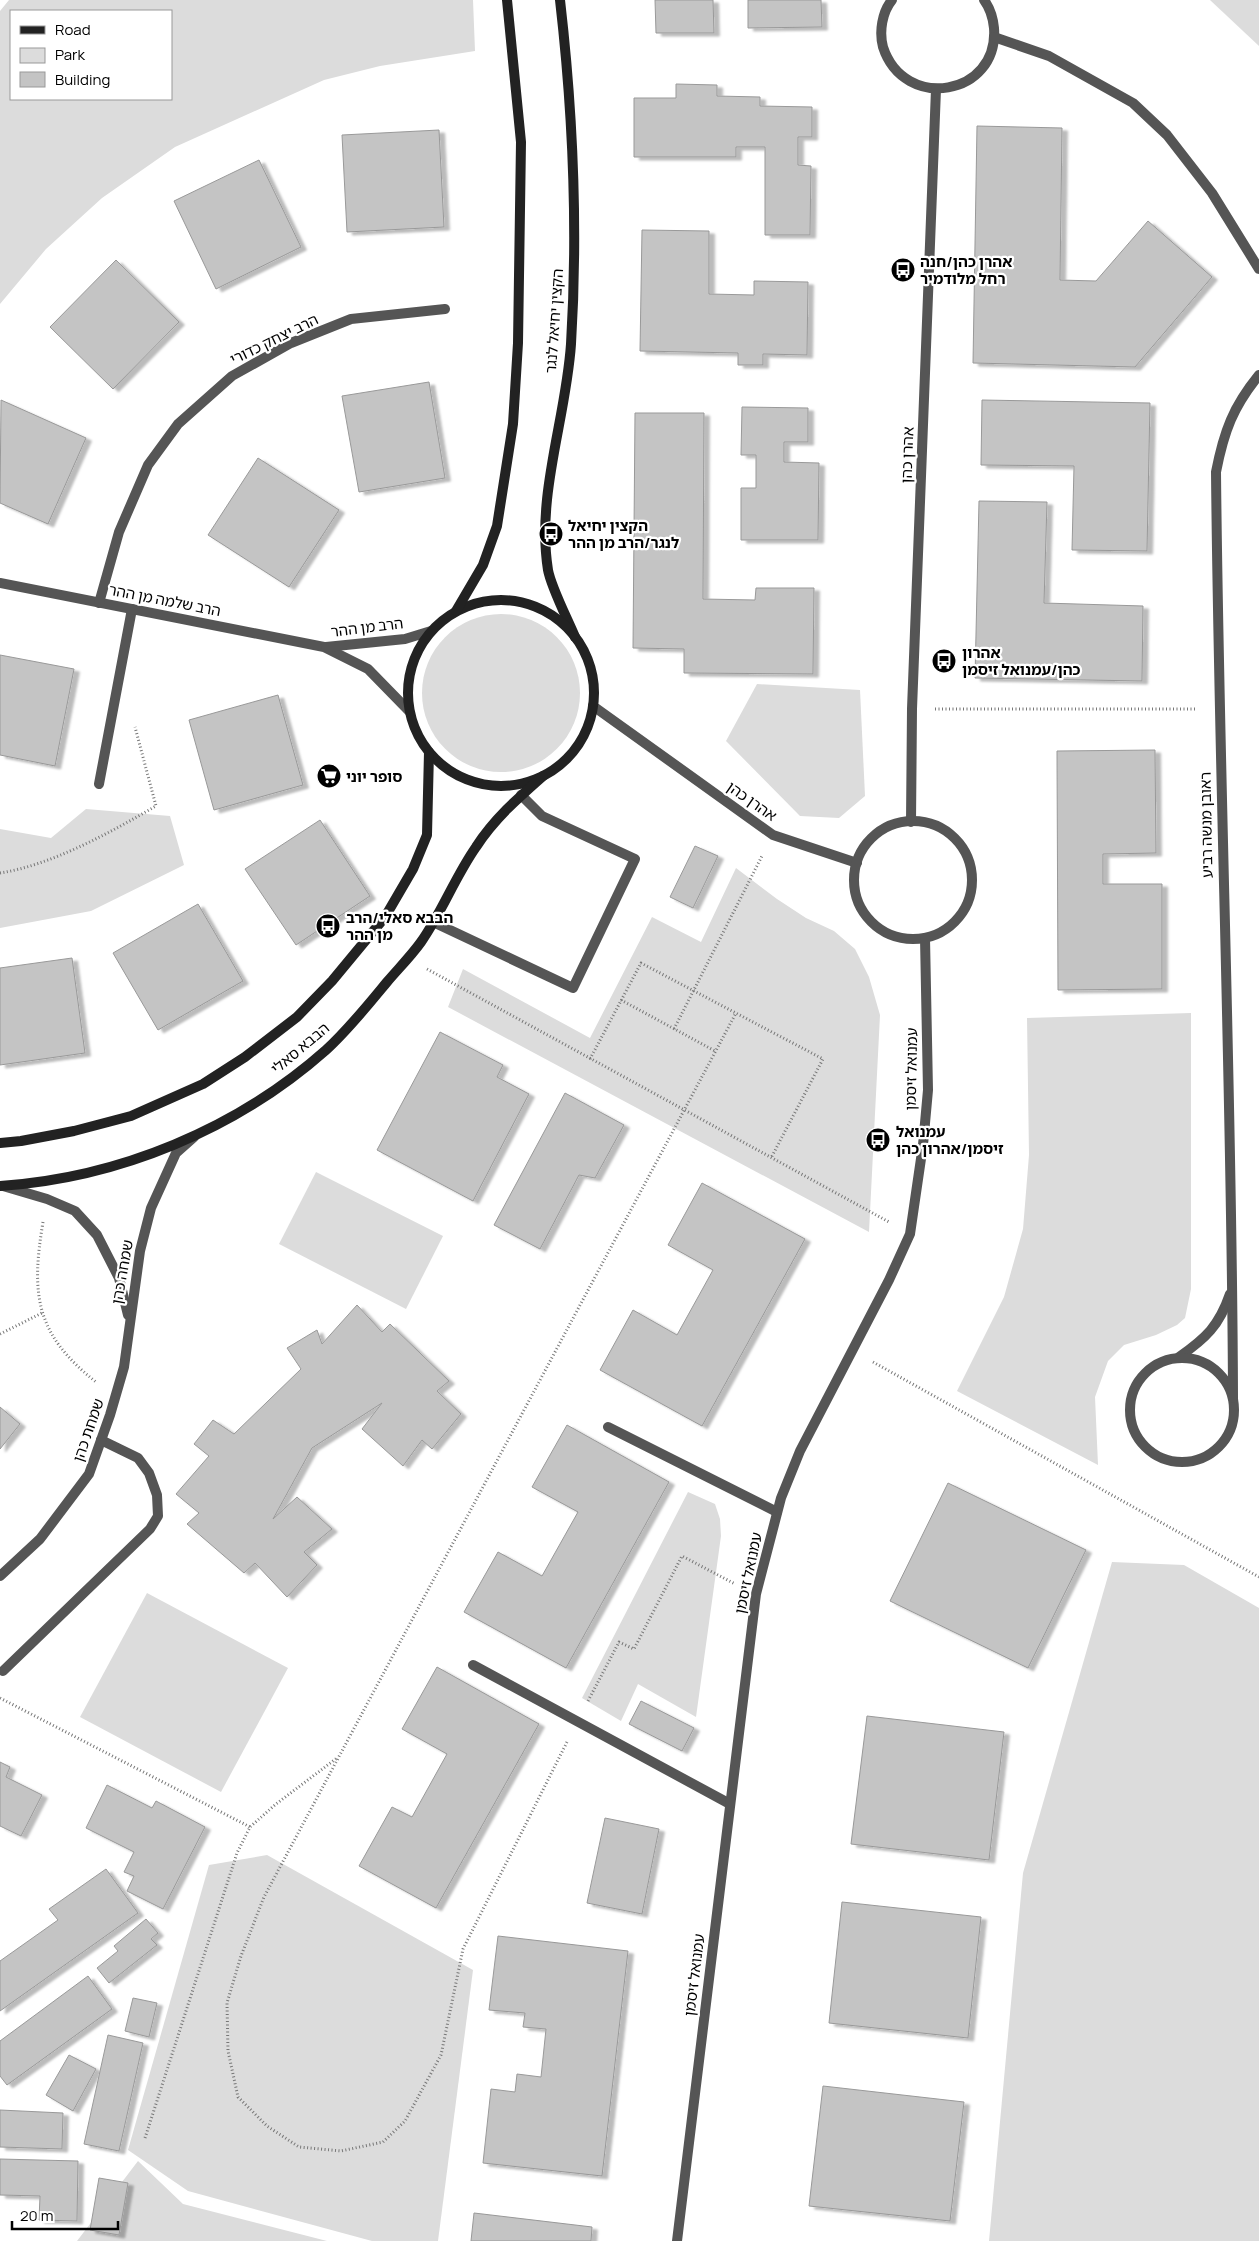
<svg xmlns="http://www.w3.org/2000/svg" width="1259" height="2241" font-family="Manrope,'Noto Sans Hebrew',sans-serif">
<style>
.green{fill:#dcdcdc;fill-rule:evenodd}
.building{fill:#c4c4c4;stroke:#999;filter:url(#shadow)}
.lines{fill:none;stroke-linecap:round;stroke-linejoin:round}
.path{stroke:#777;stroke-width:3;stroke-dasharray:1 2.5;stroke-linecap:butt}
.lane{stroke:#555;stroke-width:10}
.street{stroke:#555;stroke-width:10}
.secondary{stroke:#222;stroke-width:10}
.labels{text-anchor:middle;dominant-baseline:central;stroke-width:4.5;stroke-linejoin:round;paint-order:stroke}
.poi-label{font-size:15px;font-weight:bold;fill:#000;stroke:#fff;text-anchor:start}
.street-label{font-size:15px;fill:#000;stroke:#fff}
</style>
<defs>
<filter id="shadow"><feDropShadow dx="5.5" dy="3" stdDeviation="1" flood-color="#0004"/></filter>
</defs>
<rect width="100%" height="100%" fill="#fff"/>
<g class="green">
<path d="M9 0H473L475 51 380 66 324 80 175 147 102 198 46 249 0 304V11ZM11 11H171V99H11Z"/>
<polygon points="1210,0 1259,0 1259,46"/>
<circle cx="501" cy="693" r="79"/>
<polygon points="757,684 860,690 865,796 839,818 800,816 726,741"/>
<polygon points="86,809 170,816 184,865 91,911 0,928 0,829 51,838"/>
<polygon points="736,868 777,899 806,918 834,931 855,949 869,977 880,1015 869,1232 448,1007 463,969 590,1038 652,917 701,942"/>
<polygon points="1191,1013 1191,1289 1185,1318 1177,1325 1156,1335 1124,1345 1108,1361 1095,1397 1098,1465 957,1391 1004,1297 1023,1229 1029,1155 1027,1018"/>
<polygon points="316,1172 443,1236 406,1309 279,1244"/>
<polygon points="688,1492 715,1504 720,1519 721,1536 696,1717 638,1684 621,1721 582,1698"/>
<polygon points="1112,1562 1184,1565 1259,1608 1259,2241 989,2241 1023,1873"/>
<polygon points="147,1593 288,1668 221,1792 80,1717"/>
<polygon points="267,1855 473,1970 438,2241 372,2241 188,2191 128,2150 209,1865"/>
<polygon points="138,2161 183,2204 327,2241 77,2241"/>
</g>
<g class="building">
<polygon points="655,0 713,0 714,33 656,33"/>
<polygon points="748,0 821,0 822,27 748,28"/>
<polygon points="676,84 717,85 717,96 760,97 760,106 812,107 812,137 798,137 798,165 811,166 810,235 765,235 765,147 736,147 736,157 634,157 634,98 676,98"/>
<polygon points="977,126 1062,128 1060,280 1096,281 1148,221 1212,277 1135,367 973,363"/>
<polygon points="439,130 444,227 347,232 342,135"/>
<polygon points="259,160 301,247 216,289 174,201"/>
<polygon points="642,230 709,231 709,294 754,295 754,281 808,282 807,355 763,354 763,365 738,365 738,353 640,351"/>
<polygon points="116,260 179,322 113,389 50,327"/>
<polygon points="429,382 445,478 359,492 342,396"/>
<polygon points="1,400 86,438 48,524 0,503"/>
<polygon points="982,400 1150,403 1147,551 1072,550 1074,466 981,465"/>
<polygon points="742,407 808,408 808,442 784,442 784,462 819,463 818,540 741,540 741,488 756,488 756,455 741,455"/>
<polygon points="635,413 704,413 703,599 755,600 756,588 814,588 813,674 684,673 684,649 633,648"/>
<polygon points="258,458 339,510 289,587 208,535"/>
<polygon points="979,501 1047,502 1044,603 1143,606 1142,681 975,678"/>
<polygon points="0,655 74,669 55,766 0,755"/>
<polygon points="278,695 303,785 214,810 189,720"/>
<polygon points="1155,750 1156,853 1103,854 1103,884 1162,884 1162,989 1058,990 1057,751"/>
<polygon points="320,820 370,896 296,945 245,869"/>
<polygon points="695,846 718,856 693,908 670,897"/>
<polygon points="198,904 243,981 158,1030 113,953"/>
<polygon points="72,958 85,1053 0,1065 0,968"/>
<polygon points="440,1032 503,1065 497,1077 529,1094 473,1201 377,1150"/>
<polygon points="565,1093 624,1125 595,1178 579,1175 540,1249 494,1225"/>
<polygon points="702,1183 805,1239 702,1426 600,1370 633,1310 677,1335 713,1270 668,1245"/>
<polygon points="357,1305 382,1332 390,1324 449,1381 437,1391 461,1414 432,1449 422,1440 403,1466 362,1429 382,1403 312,1448 273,1519 297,1497 332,1529 304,1552 317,1565 287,1597 255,1563 244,1573 187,1524 199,1513 176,1494 209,1456 194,1444 213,1420 234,1434 301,1369 287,1348 317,1330 322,1344"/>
<polygon points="0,1407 20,1424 0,1449"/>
<polygon points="567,1425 669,1482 566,1668 464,1612 498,1552 542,1576 578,1512 532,1487"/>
<polygon points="948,1483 1086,1550 1028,1668 890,1601"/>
<polygon points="437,1667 539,1724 436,1908 359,1866 392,1807 412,1817 447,1754 402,1729"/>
<polygon points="641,1701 694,1728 682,1751 629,1724"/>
<polygon points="867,1716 1004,1732 989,1860 851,1844"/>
<polygon points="0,1762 10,1767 6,1777 42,1795 21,1836 0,1826"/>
<polygon points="107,1785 152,1808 156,1801 205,1827 163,1909 127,1891 134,1876 124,1872 134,1852 86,1828"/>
<polygon points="605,1818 659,1829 642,1914 587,1903"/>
<polygon points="106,1869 138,1913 0,2011 0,1961 58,1920 49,1909"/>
<polygon points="842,1902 981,1917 968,2038 829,2023"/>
<polygon points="146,1919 158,1933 151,1939 157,1945 109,1983 97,1968 118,1951 114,1946"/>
<polygon points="498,1936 628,1951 602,2176 483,2163 491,2089 515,2092 517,2074 541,2077 546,2029 523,2027 525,2013 489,2010"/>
<polygon points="88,1976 112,2009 7,2085 0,2076 0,2041"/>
<polygon points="133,1998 157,2003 149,2037 125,2031"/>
<polygon points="108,2035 143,2043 119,2151 84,2144"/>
<polygon points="69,2055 96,2069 73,2111 46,2095"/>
<polygon points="823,2086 964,2102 950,2221 809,2206"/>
<polygon points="0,2110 63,2113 62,2149 0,2147"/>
<polygon points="0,2159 78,2161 77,2221 39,2220 40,2196 0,2195"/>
<polygon points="99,2178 128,2183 119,2235 90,2230"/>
<polygon points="474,2213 592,2227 591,2241 471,2241"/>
</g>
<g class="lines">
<g class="path">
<polyline points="935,709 1196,709"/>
<path d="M0 873C52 865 111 832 156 806L135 727"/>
<polyline points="427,969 889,1222"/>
<polyline points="621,1000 715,1051"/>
<polyline points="674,1029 762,856"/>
<polyline points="590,1059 641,963 823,1059 771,1158"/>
<path d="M43 1222C31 1294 35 1334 96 1382"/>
<polyline points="0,1334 42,1313"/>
<polyline points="873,1362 1259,1577"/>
<polyline points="0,1698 250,1827"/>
<polyline points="588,1701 619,1642 634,1649 682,1556 735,1584"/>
<polyline points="567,1742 463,1949 441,2055 405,2121 383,2142 341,2151 299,2147 267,2126 238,2097 228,2051 227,2003 241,1956 264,1897 736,1013"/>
<polyline points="145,2138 237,1853 250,1827 276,1804 337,1758"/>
</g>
<g class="lane">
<polyline points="99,784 132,609"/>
<polyline points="433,922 573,988 635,859 542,816 521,795"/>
<polyline points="608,1427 777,1512"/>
<polyline points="473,1665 730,1804"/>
<polyline points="3,1671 150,1529 158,1516 157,1495 149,1473 138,1458 101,1440"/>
</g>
<g class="street">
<path d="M892 0C882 12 879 32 883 47 904 112 999 96 994 28 993 18 990 8 984 0"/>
<polyline points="994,37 1049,56 1133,103 1167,135 1212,193 1259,269"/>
<polyline points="0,583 324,647 368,669 409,711"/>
<polyline points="99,603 119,532 148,465 178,424 232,376 291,343 351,319 445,309"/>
<polyline points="326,647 405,639 431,631"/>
<polyline points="593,706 773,835 857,863"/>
<circle cx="913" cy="880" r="59"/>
<polyline points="911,822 912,709 936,89"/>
<polyline points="3,1186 47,1199 75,1211 97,1235 119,1278 128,1315"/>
<path d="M1179 1357C1206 1338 1219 1326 1230 1294"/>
<circle cx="1182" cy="1410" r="52"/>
<path d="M1233 1398C1232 1089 1219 781 1216 472 1224 431 1233 407 1259 375"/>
<polyline points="0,1576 40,1539 89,1474 110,1415 124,1367 140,1251 151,1208 176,1153 194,1137"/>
<polyline points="677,2241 756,1594 781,1498 800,1451 889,1280 910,1234 923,1145 928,1090 925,938"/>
</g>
<g class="secondary">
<path d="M560 0C573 113 578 230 571 344 566 419 536 495 548 570 551 587 568 620 575 637"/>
<circle cx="501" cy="693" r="93"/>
<polyline points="456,611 483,565 497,526 513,424 518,343 521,142 507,0"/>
<polyline points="0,1143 21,1141 74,1131 131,1116 203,1084 245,1057 297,1017 332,981 385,917 413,869 427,835 429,752"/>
<path d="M0 1186C119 1178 237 1129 326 1050 348 1030 368 1005 387 982 398 969 411 956 421 942 442 912 455 877 476 847 494 819 518 798 543 776"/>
</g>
</g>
<defs>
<symbol id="bus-disc" viewBox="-11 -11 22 22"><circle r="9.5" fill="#000" stroke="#fff"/><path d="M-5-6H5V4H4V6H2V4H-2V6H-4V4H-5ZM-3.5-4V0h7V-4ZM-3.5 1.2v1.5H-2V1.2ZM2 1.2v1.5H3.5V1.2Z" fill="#fff"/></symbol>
<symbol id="supermarket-disc" viewBox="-11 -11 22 22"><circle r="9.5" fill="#000" stroke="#fff"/><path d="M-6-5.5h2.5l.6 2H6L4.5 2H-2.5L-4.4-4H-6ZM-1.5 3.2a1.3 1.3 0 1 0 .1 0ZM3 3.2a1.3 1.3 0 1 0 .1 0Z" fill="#fff"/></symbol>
</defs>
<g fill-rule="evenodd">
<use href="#bus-disc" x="889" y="256" width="28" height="28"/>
<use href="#bus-disc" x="537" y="520" width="28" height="28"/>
<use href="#bus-disc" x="930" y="647" width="28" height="28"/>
<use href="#supermarket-disc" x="315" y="762" width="28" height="28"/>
<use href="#bus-disc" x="314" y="912" width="28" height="28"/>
<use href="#bus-disc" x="864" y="1126" width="28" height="28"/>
</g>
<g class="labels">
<g class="poi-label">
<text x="920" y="261">אהרן כהן/חנה<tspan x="920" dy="17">רחל מלודמיר</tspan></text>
<text x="568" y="525">הקצין יחיאל<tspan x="568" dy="17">לנגר/הרב מן ההר</tspan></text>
<text x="962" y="652">אהרון<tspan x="962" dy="17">כהן/עמנואל זיסמן</tspan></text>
<text x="346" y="776">סופר יוני</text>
<text x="346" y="917">הבבא סאלי/הרב<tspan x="346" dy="17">מן ההר</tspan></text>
<text x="896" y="1131">עמנואל<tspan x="896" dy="17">זיסמן/אהרון כהן</tspan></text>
</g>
<g class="street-label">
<text transform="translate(554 321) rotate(-86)">הקצין יחיאל לנגר</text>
<text transform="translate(274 339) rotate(-26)">הרב יצחק כדורי</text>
<text transform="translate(907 455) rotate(-88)">אהרן כהן</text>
<text transform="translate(165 600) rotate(11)">הרב שלמה מן ההר</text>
<text transform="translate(367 627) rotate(-7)">הרב מן ההר</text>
<text transform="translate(752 801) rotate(35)">אהרן כהן</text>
<text transform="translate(1206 825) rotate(-91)">ראובן מנשה רביע</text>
<text transform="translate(300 1048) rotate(-40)">הבבא סאלי</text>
<text transform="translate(911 1069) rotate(-89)">עמנואל זיסמן</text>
<text transform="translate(122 1272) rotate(-80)">שמחה כהן</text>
<text transform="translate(88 1430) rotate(-71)">שמחת כהן</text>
<text transform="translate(748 1573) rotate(-78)">עמנואל זיסמן</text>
<text transform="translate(694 1975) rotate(-83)">עמנואל זיסמן</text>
</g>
</g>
<rect x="10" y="10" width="162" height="90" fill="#ffffff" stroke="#999999"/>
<rect x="20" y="26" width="25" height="8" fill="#222222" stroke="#999999"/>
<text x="55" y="35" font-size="15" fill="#000000">Road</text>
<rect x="20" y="48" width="25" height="15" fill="#dcdcdc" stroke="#999999"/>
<text x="55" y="60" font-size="15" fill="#000000">Park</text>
<rect x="20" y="72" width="25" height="15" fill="#c4c4c4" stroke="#999999"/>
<text x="55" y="85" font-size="15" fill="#000000">Building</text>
<path d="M12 2221v8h106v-8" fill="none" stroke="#000000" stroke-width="2.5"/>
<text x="20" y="2221" font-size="15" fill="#000000" stroke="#ffffff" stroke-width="4" paint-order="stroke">20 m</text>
</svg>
